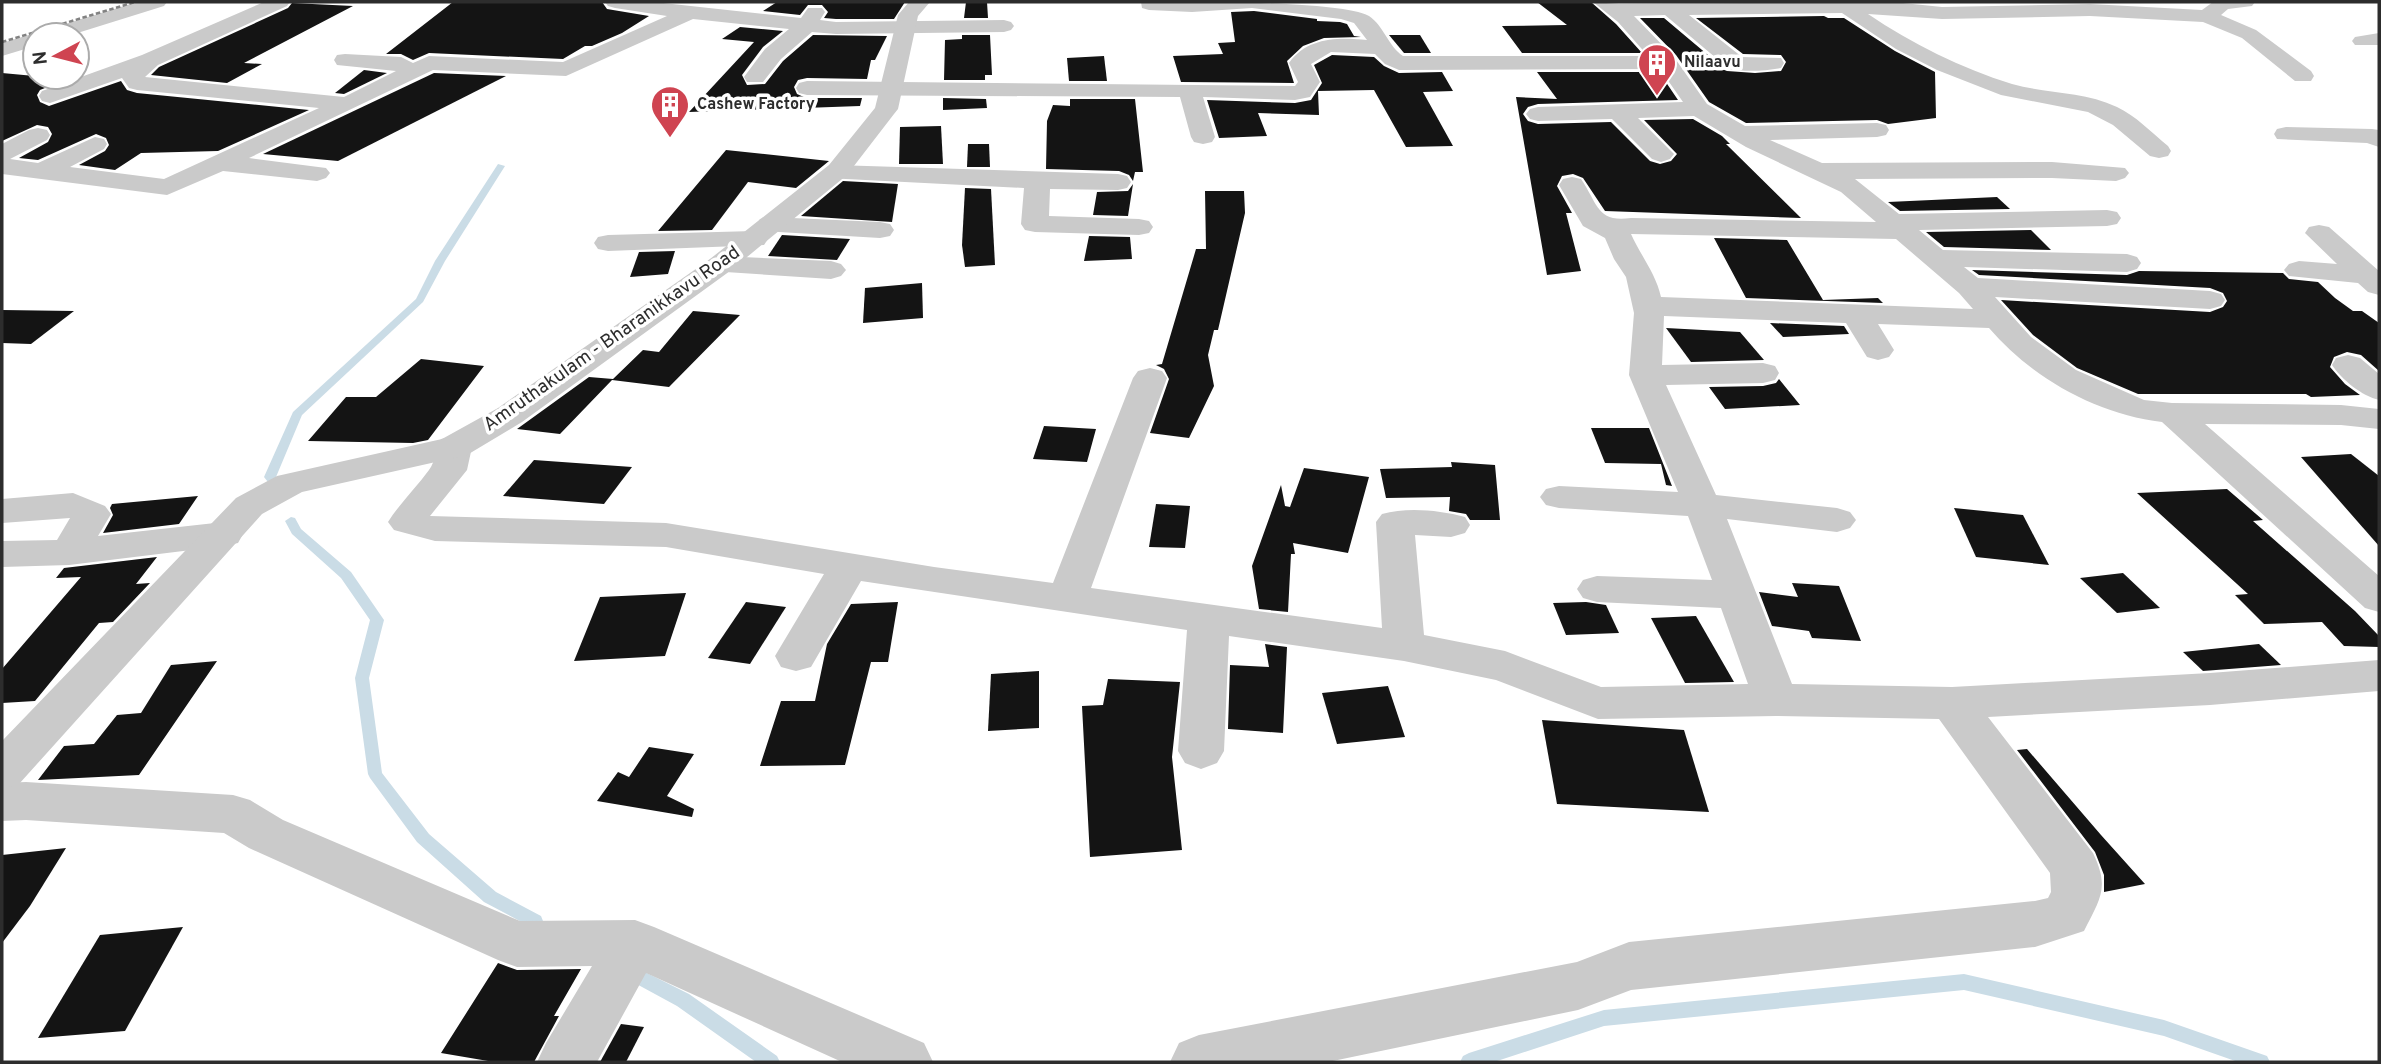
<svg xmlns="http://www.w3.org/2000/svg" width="2381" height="1064" font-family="Overpass,sans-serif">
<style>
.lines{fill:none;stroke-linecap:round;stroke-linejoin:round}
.stream{fill:#cadce6;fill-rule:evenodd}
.building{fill:#141414}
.minor{fill:#cacaca;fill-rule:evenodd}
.tertiary{fill:#cacaca;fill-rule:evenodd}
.rail{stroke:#828282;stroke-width:2.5;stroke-dasharray:4.5 2.5;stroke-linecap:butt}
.labels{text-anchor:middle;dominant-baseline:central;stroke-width:7;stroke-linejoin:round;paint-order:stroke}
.far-poi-label{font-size:16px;font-weight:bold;fill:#2d2d2d;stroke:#fff;text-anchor:start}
.street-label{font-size:19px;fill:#2d2d2d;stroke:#fff}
</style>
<rect width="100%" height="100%" fill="#fff"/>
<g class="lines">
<g class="stream">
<polygon points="498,164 505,166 445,261 423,302 302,415 276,477 278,480 272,483 268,482 264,477 293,412 416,299 435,261"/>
<polygon points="291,517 295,518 301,529 351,572 384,620 369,678 382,773 429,834 496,892 541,916 543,921 541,926 535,928 529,926 484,902 417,842 370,778 368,774 355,678 370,620 341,578 292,534 285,521"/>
<polygon points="637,968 689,994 777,1056 780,1062 756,1062 677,1006 631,981 628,976 631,971"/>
<polygon points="1964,974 2164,1020 2267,1056 2270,1062 2238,1062 2164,1036 1964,990 1604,1026 1494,1062 1460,1062 1463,1056 1469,1053 1604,1010"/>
</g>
</g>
<g class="building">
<polygon points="453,2 602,2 607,9 649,16 622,33 592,46 585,46 563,59 429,53 413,60 401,54 386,54"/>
<polygon points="777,2 905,2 894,19 836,19 824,18 828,12 822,5 808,5 800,15 763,11"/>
<polygon points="966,2 987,2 988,18 964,18"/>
<polygon points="1537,2 1591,2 1616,24 1642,53 1522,53 1502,26 1567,25"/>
<polygon points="292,3 353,6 244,63 262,64 227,83 151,75 159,67 288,8"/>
<polygon points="1254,11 1317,19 1317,21 1340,22 1347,24 1354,36 1361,37 1324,38 1303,46 1287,61 1294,83 1181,82 1173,56 1223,54 1218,43 1235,42 1231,12"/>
<polygon points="1824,16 1828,18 1844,18 1895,51 1935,72 1936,118 1888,124 1877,120 1746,123 1709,102 1676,55 1640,18 1664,18 1727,71 1755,73 1781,71 1786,62 1781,55 1743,54 1696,18"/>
<polygon points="740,27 783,31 763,47 742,75 747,85 765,84 783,61 813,35 887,36 875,60 871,60 867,79 807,78 798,80 794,87 797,94 806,98 862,98 860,106 689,112 754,42 722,39"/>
<polygon points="962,35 990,35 992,75 985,75 985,80 944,80 945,40 962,39"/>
<polygon points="1389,35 1420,35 1431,53 1404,53"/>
<polygon points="1332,55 1374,57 1384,66 1399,73 1442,72 1453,91 1423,92 1453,146 1406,147 1374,90 1318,91 1319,115 1258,113 1267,136 1219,138 1207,100 1295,103 1311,100 1322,83 1314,65"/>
<polygon points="1104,56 1107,81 1069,81 1067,58"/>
<polygon points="364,70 387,73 344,94 335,93"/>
<polygon points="1537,72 1659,72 1678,100 1538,104 1528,107 1523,114 1528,121 1538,124 1611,122 1650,161 1660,164 1671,161 1677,154 1644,120 1693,119 1722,136 1730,144 1726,144 1801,218 1605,211 1583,178 1573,174 1562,176 1557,186 1572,213 1566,213 1581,271 1547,275 1516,97 1557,99"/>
<polygon points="2,73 67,79 40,90 37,95 40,102 49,106 121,81 127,90 137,93 309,110 218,151 141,153 115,170 79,165 105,151 109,145 106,138 96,134 38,160 19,158 48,142 52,134 48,127 37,125 2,141"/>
<polygon points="434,73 506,76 338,161 263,154"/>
<polygon points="943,98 986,99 987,108 943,110"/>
<polygon points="1070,99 1135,99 1143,172 1135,172 1133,181 1129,175 1119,171 1046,169 1047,121 1053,105 1070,106"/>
<polygon points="941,126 943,164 899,164 900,127"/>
<polygon points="968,144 989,144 990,167 967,167"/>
<polygon points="726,150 829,161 796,188 748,182 712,230 658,231"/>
<polygon points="843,181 898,184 892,222 801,216"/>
<polygon points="1133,184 1128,216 1093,215 1097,192 1128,191"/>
<polygon points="965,188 991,189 995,265 965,267 962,245"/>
<polygon points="1205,191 1244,191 1245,213 1218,330 1214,330 1208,355 1214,386 1189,438 1150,433 1169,379 1164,369 1156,365 1162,364 1196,249 1206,249"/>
<polygon points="1997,197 2010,209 1900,211 1888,202"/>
<polygon points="2031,230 2051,250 1944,247 1926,232"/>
<polygon points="782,235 850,239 837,260 768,256"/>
<polygon points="1089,236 1130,237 1132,259 1084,261"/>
<polygon points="1714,238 1787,240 1823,300 1878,298 1883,303 1746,298"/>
<polygon points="675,251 668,274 630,277 639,252"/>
<polygon points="1972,270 2127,275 2139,271 2283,273 2289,279 2318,282 2335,298 2353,311 2362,311 2379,323 2379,371 2361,355 2347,352 2334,357 2330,367 2345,384 2360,395 2311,397 2306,394 2138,394 2077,368 2033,335 2001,300 2210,312 2223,307 2227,301 2223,293 2210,288 1979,275"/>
<polygon points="922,283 923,318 863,323 865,288"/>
<polygon points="2,310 74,311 31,344 2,343"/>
<polygon points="693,311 740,315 669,387 612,380 560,434 517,429 589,377 613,379 643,350 659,352"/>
<polygon points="1770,323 1844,326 1849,334 1783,337"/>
<polygon points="1666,328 1740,332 1764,360 1691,362"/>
<polygon points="421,359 484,366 428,440 413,443 308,441 346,397 376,397"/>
<polygon points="1779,379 1800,405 1725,409 1709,387 1763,386 1776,383"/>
<polygon points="1044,426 1096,429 1087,462 1033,459"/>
<polygon points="1591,428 1649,428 1672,486 1666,485 1661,464 1605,463"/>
<polygon points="2351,454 2379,476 2379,546 2301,457"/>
<polygon points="534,460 632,467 604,504 503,496"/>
<polygon points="1451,462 1495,465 1500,520 1470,520 1466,514 1449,511 1450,497 1386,498 1380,469 1452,467"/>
<polygon points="1304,468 1369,477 1348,553 1293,543 1295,554 1291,554 1288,612 1259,609 1252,566 1281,485 1285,506 1290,507"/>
<polygon points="2227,489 2263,520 2253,521 2355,611 2379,636 2379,647 2344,646 2322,622 2264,624 2235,595 2248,594 2137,493"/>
<polygon points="198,496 179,524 103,533 113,515 110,508 112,504"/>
<polygon points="1156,504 1190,506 1185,548 1149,547"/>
<polygon points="1954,508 2023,515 2049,565 1976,557"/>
<polygon points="157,557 136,584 150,583 113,622 99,623 35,701 2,703 2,669 81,577 56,578 64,568"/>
<polygon points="2123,573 2160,608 2117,613 2080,578"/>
<polygon points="1792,583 1839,586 1861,641 1812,638 1809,631 1772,626 1759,592 1798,597"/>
<polygon points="686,593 665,656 574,661 600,597"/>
<polygon points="746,602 786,607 750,664 708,658"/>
<polygon points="898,602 888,662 871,662 845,765 760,766 781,701 815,701 827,644 851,604"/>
<polygon points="1586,602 1606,605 1619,633 1566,635 1553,603"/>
<polygon points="1696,616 1734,682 1685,683 1651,618"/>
<polygon points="1265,644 1287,647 1283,733 1228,729 1230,665 1269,667"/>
<polygon points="2259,644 2281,665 2203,671 2183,652"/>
<polygon points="217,661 139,775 38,780 64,746 94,744 117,715 141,713 171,665"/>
<polygon points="1039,671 1039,728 988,731 991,674"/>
<polygon points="1108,679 1180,682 1172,757 1182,850 1090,857 1082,706 1103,705"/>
<polygon points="1388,686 1405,737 1337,744 1322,693"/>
<polygon points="1542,720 1684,730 1709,812 1557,804"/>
<polygon points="649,747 694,754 667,796 694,809 692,817 597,801 618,772 629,777"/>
<polygon points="2027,749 2101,835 2145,884 2104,892 2104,875 2095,852 2017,750"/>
<polygon points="66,848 30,906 2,943 2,855"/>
<polygon points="183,927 125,1031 38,1038 100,935"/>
<polygon points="498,963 517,970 581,969 554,1016 559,1016 534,1062 494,1062 441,1053"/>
<polygon points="621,1024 644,1027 626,1062 600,1062"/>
</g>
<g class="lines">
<g class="minor">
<polygon points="137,2 167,2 164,6 71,35 35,35 35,46 2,56 2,43 35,33 39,34 42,31"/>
<polygon points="264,2 290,2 287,6 158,65 145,77 344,97 396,71 337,65 334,60 337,55 345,54 401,57 413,63 429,56 563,62 667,16 615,8 608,6 605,2 654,2 801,18 808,8 822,8 825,12 820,20 836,22 1004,20 1011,22 1014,26 1011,30 1004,32 836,34 812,32 781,59 763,82 747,82 744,77 765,49 789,29 693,19 566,76 433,70 249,158 326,168 330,173 326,178 317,181 223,171 167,195 2,174 2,144 29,130 38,128 47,130 50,135 47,140 10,159 38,163 95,137 104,139 107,144 104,149 70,167 164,179 319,108 137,90 129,88 122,78 50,103 42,101 39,96 42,91 142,55"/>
<path d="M1141 2C1185 2 1338 0 1369 16 1384 26 1388 46 1403 56H1648L1618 22 1593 2 1619 4 1893 2 1942 7 2090 4 2202 10 2213 2H2255L2252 6 2228 9 2221 15 2256 30 2311 71 2314 76 2311 81H2295L2242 38 2203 22 2090 16 1942 19 1868 14C1912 44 1961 68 2012 84 2047 94 2083 91 2117 107 2136 116 2151 132 2168 146L2171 151 2168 156 2159 158 2150 156 2113 125 2088 112 2001 95 1937 70 1896 49 1842 13 1689 15 1742 57 1781 58 1784 63 1781 68C1765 71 1745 72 1729 69L1665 15 1634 16 1674 57 1707 104 1745 126 1877 123 1886 125 1889 130 1886 135 1877 137 1770 140 1822 163 2052 162 2125 168 2129 173 2125 178 2116 181 2052 178 1855 179 1899 214 2107 210 2117 212 2121 218 2117 224 2107 226 1919 230 1943 250 2127 254 2137 257 2141 263 2137 269 2127 272 1964 267 1978 278 2210 291 2221 294 2225 300 2221 306 2210 309 1995 297 2031 337 2076 370 2144 400 2172 403 2341 405 2379 409V429L2341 425 2205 424 2379 576V612L2365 608 2162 422C2096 414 2032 378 1989 328L1878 324 1894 350 1889 357 1878 360 1867 357 1846 323 1664 316 1662 365 1763 363 1775 366 1779 373 1775 380 1763 383 1666 385 1716 495 1837 508 1850 512 1856 520 1850 528 1837 532 1727 519 1792 684 1952 687 2210 673 2379 660V691L2210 705 1988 717 2093 853C2110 888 2100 899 2084 931L2035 947 1631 990 1578 1010 1328 1062H1170L1179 1043 1199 1035 1577 962 1629 942 2035 901 2048 898 2051 892 2050 873 1939 719 1776 716 1598 719 1496 680 1404 661 1229 636 1224 751 1217 763 1201 769 1185 763 1178 751 1187 630 861 581 811 667 796 671 781 667 775 656 824 574 666 547 435 541 394 530 388 522C400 503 416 488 429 470 436 461 435 449 441 439L454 436 467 439 472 447 467 470 430 516 666 523 934 567 1053 583 1133 378 1138 371 1150 368 1162 371 1167 378 1091 588 1382 628 1376 522 1382 514C1407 507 1439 510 1465 517L1470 525 1465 533 1451 537 1415 535 1424 635 1505 651 1601 687 1748 684 1721 608 1597 602 1583 598 1577 589 1583 580 1597 576 1712 580 1688 516 1559 508 1546 505 1540 497 1546 489 1559 486 1678 492 1629 375 1634 313 1626 277 1614 259 1605 238 1583 226 1559 185 1563 179 1572 177 1581 179C1598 204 1597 223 1631 218L1876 222 1841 192 1746 147 1694 116 1638 118 1674 154 1670 159 1661 162 1652 159 1612 119 1538 121 1530 119 1526 114 1530 109 1538 107 1683 102 1660 69 1399 70 1385 64 1375 54 1331 52 1311 64 1320 82 1310 97 1295 100 1203 97 1215 137 1212 142 1203 144 1194 142 1191 137 1180 97 807 95 799 93 796 88 799 83 807 81 1295 86 1298 82 1289 63C1307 37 1339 37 1367 40L1354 23 1341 19 1252 8 1192 12 1149 10 1142 8ZM1631 234 1896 239 1959 293 1973 309 1661 297C1656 274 1641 256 1631 234Z"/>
<polygon points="2379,33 2379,45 2355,45 2352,41 2355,37"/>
<polygon points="2286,127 2372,129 2379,130 2379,147 2367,143 2277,139 2274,134 2277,129"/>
<polygon points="835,165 1118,174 1127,176 1131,182 1127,188 1118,190 1050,189 1049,216 1139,219 1149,221 1153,227 1149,233 1139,235 1035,232 1025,230 1021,224 1024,188 826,178 822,173 826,168"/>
<polygon points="770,217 880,222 890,224 894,230 890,236 880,238 760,231 756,225 760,219"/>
<polygon points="2319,225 2329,227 2379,271 2379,295 2368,292 2358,283 2289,276 2284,270 2289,264 2299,261 2337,264 2305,233 2309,227"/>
<polygon points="754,231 764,233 768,239 764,245 608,251 598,249 594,243 598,237 608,235"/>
<polygon points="720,256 831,261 841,264 846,270 841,276 831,279 710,271 706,265 710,259"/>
<path d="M2348 355 2360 358 2379 374V400C2362 396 2342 380 2332 365L2336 358Z"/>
<polygon points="73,493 105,506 111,514 98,536 224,522 238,525 243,534 238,543 224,546 69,565 2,567 2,541 57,540 70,518 2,523 2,499"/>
<polygon points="26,782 233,795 250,800 283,820 520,921 635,920 654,927 924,1043 933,1062 842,1062 646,973 597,1062 537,1062 546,1043 592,966 517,967 498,960 249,848 224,833 26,820 2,821 2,783"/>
</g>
<polygon class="tertiary" points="909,2 930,2 918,16 898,109 894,114 847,175 730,271 522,422 467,455 302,492 262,514 19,784 2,789 2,741 236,498 277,476 442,439 498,408 710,259 829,165 875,108 898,15"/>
<polyline class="rail" points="2,42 135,2"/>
</g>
<defs>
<symbol id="building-pin" viewBox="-11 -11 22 30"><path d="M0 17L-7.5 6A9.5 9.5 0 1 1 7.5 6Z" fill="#cf4451" stroke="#fff"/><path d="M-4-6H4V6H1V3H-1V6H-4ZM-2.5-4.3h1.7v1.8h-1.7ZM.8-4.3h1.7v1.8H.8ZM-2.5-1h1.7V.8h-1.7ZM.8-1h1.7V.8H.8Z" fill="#fff"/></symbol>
</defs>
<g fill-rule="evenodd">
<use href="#building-pin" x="1635" y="41" width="44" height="60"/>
<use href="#building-pin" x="648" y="83" width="44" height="60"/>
</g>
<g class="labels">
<g class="far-poi-label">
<text x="1684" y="63">Nilaavu</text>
<text x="697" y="105">Cashew Factory</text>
</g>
<g class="street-label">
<text transform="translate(612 339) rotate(-35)">Amruthakulam - Bharanikkavu Road</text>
</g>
</g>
<rect width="2381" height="1064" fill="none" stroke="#2d2d2d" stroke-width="7"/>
<g transform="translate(56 56) rotate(263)"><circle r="33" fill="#ffffff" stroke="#ababab" stroke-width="2"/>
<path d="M0-5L12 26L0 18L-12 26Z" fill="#cf4451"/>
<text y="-10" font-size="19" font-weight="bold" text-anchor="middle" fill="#2d2d2d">N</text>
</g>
</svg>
